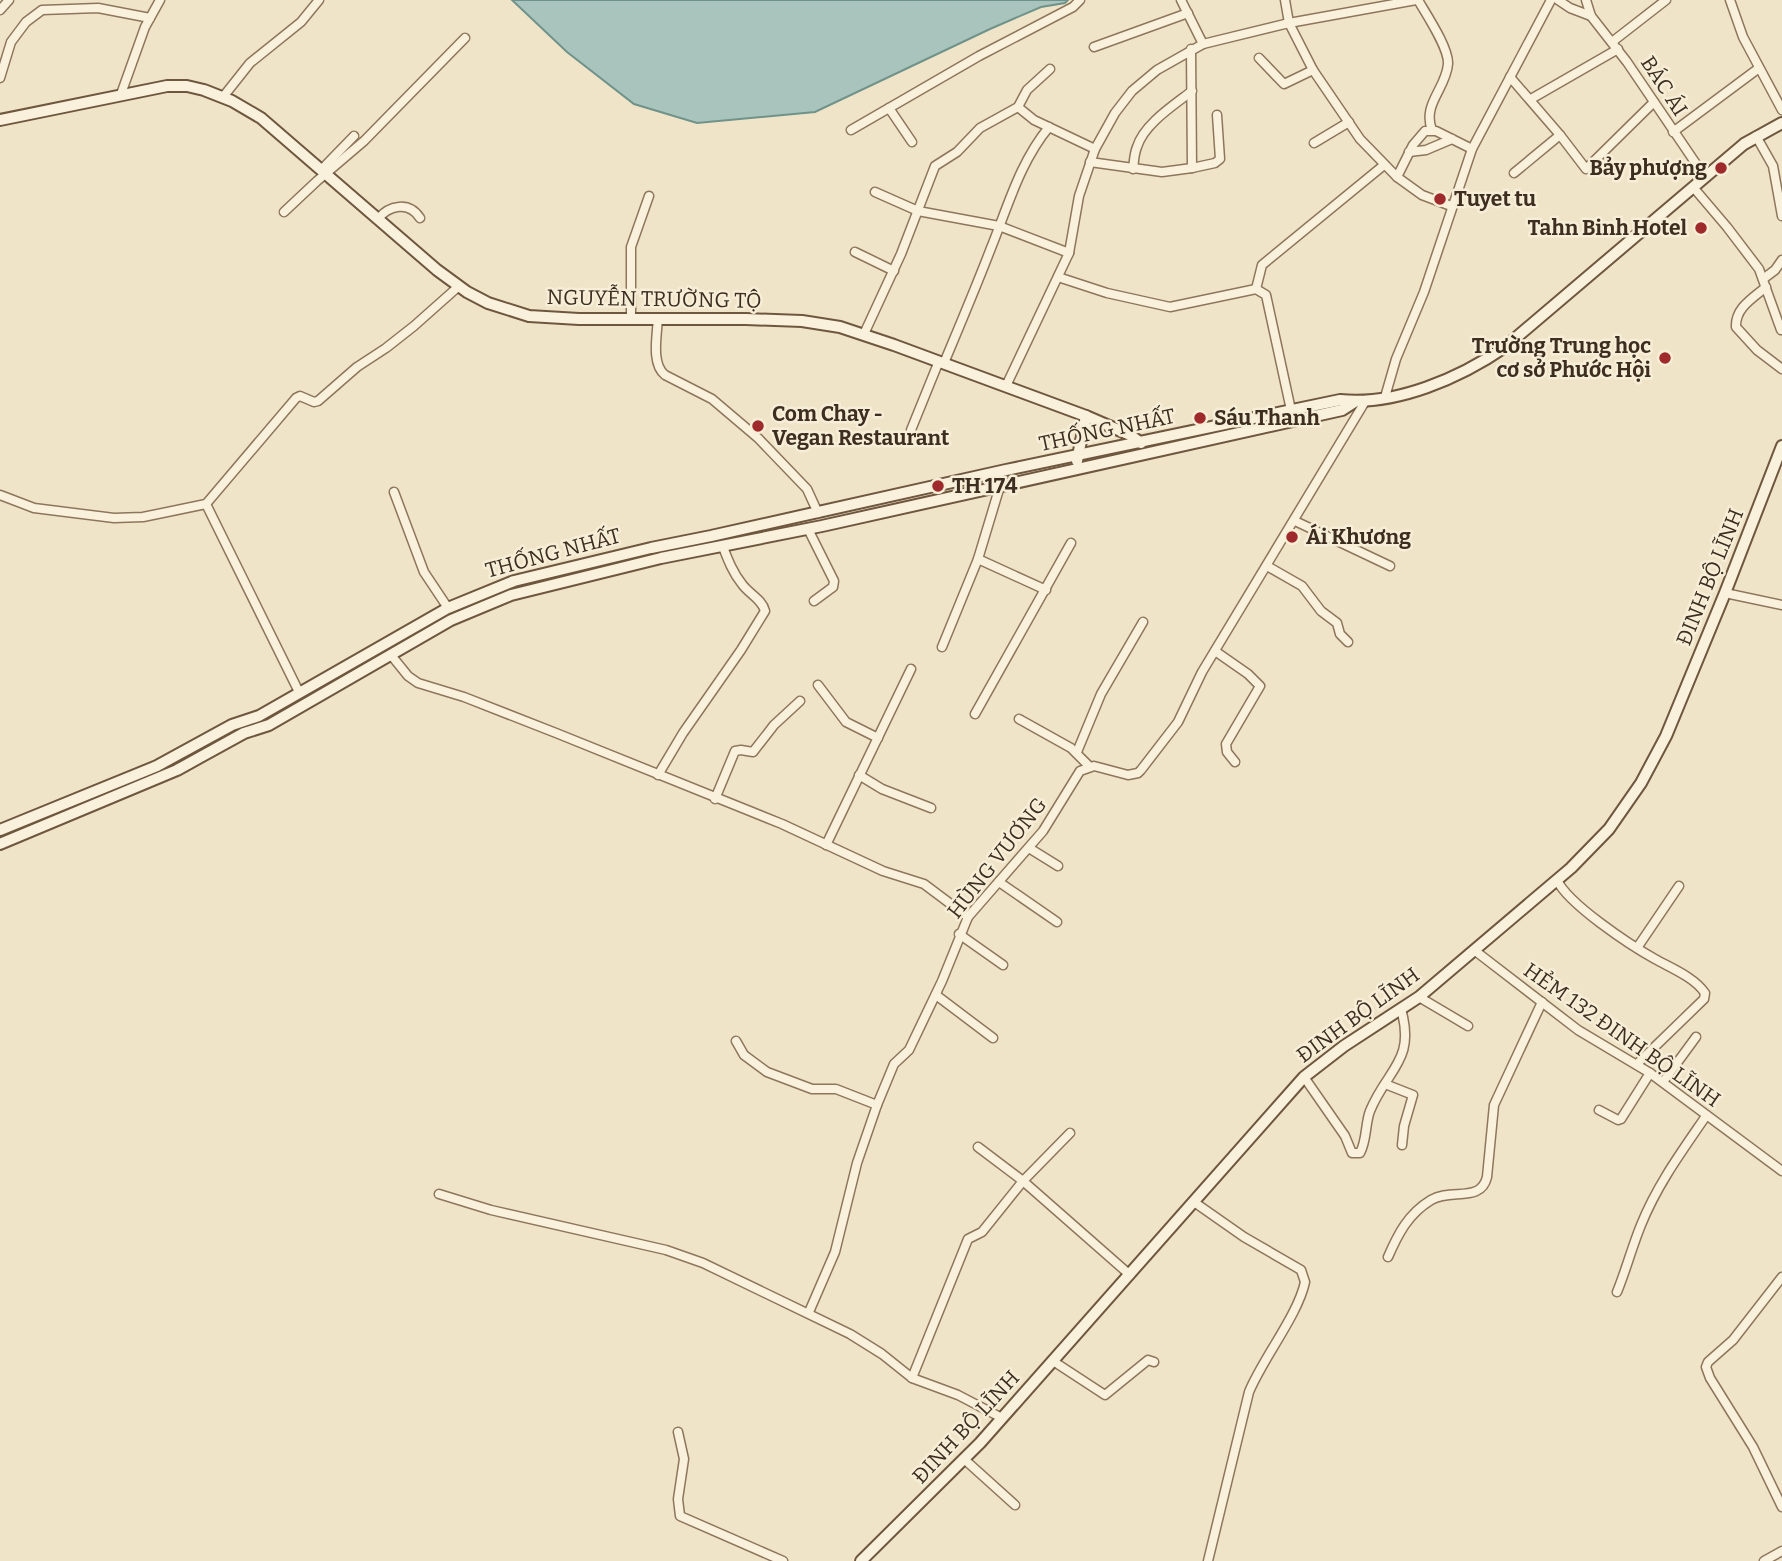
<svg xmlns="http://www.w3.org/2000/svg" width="1782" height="1561" font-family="Bitter,serif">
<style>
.water{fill:#a9c4bc;stroke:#6f938a;stroke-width:2}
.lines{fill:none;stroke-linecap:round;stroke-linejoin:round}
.street-casing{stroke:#8d765c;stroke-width:11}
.secondary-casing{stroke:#6f573f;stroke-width:14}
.street{stroke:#faf1dc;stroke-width:8}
.secondary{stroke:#faf1dc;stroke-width:10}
.poi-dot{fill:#9e2a2b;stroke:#f7eed8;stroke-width:2.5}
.labels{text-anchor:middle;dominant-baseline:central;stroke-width:5;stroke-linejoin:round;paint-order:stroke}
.street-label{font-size:21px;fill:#3d2e20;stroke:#f7eed8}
.poi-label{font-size:21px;font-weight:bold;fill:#3d2e20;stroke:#f7eed8;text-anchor:start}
</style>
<rect width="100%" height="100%" fill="#f0e4c8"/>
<polygon class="water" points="512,0 1068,0 1065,3 1041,7 990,29 815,112 697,123 634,104 567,52"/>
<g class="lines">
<defs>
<g id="street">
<polyline points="1181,0 1203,44"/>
<polyline points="1285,0 1289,23 1313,70 1360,139 1397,177 1422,195 1451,206"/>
<path d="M1418 0C1426 14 1449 48 1448 64 1446 89 1422 104 1432 130"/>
<polyline points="1558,0 1570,8 1591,16"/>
<polyline points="1586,0 1591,16 1627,62 1705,177"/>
<polyline points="1730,0 1743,37 1782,110"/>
<polyline points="0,10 9,0"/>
<polyline points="1612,42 1666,0"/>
<polyline points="1094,47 1188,13"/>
<polyline points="1259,58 1284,84 1313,70"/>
<polyline points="1510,77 1560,135 1586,169 1654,102"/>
<polyline points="0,78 11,42 26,22 42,10 98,8 150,18"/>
<polyline points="121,94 145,27 160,0"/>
<polyline points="223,97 250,63 301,22 319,0"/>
<polyline points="1531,99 1618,49"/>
<polyline points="1018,107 1034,120 1095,149"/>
<polyline points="889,108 912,142"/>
<polyline points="851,130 979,56 1073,7 1080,0"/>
<polyline points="1673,132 1759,68"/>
<polyline points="1756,136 1773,166 1782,216"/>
<polyline points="1314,143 1349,122"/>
<polyline points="1409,152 1426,150 1452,139"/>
<polyline points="1090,162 1162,172 1192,168 1191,49"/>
<polyline points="1192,168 1215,163 1220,159 1217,115"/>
<path d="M1133 169C1134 162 1134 154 1137 147 1144 124 1174 105 1192 91"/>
<polyline points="321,170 354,136"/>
<polyline points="1514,173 1560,135"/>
<polyline points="1397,177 1413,145 1425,131 1436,131 1472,149"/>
<polyline points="1693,187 1727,227 1759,269 1781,330"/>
<polyline points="875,192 918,211 999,226 1069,253"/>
<polyline points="284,212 317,181 364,141 465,38"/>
<path d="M378 219C389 205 409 201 420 218"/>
<polyline points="855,252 894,271"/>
<polyline points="1058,277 1107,293 1170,307 1256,289 1266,295 1291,410"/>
<polyline points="1763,279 1775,270 1782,260"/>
<path d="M1766 287C1753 298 1735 308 1736 327L1757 350 1782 369"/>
<polyline points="1256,289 1262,265 1384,165"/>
<path d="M658 318C657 336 651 364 665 375L712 399 758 438 807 489 818 513"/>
<polyline points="631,319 631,247 649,196"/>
<polyline points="864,334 901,254 935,166 957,152 980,128 1018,107 1027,90 1050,69"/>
<path d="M944 363C960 325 976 287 991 248 1008 206 1020 162 1049 127"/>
<polyline points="1006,386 1069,253 1079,196 1095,149 1115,113 1132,91 1157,70 1203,44 1289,23 1416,0"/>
<polyline points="1385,397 1396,359 1424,292 1472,149 1551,0"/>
<polyline points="911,430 939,361"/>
<polyline points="394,492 424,572 448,608"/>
<polyline points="0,495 34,508 114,518 143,517 206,504 296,398 300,396 314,402 318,401 357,367 386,348 414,326 459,286"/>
<polyline points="206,504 299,692"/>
<polyline points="1295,521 1390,566"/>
<polyline points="808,529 834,581 833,587 814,601"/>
<polyline points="978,559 1046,590"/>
<polyline points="1267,566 1302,586 1321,611 1337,623 1340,634 1348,642"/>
<polyline points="1725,593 1782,605"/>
<polyline points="942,647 978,559 1000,486"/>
<polyline points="1215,651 1248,674 1260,686 1226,744 1227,752 1235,762"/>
<polyline points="391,655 408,676 418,683 464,697 556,733 782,824 883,871 924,884 968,917"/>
<polyline points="818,685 846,722 878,738"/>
<polyline points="975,714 1071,543"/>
<polyline points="1019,719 1071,748 1089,766"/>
<polyline points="1077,752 1101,694 1143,622"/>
<path d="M658 775 683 733 741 650 765 611C762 599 749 594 742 584 733 573 728 560 723 547"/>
<polyline points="859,775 882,789 931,808"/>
<polyline points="715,799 735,751 741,750 753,752 774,725 800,701"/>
<polyline points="826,845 911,669"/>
<polyline points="1029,848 1058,866"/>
<path d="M1557 880C1568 904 1630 945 1655 959 1671 968 1694 977 1705 993L1704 999 1637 1064"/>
<polyline points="999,882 1057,922"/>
<polyline points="959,934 1003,965"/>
<polyline points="1637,948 1679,886"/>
<polyline points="1474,950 1578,1030 1650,1073 1782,1171"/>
<polyline points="936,995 993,1038"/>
<polyline points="1419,997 1468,1026"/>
<polyline points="736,1041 744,1055 767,1072 812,1089 836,1089 877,1105"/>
<path d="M1304 1077 1345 1136 1352 1153H1360C1367 1140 1365 1124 1370 1111 1387 1069 1416 1061 1401 1009"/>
<polyline points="1663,1082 1696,1037"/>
<polyline points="1385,1084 1413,1095 1404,1126 1402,1145"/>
<polyline points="1599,1110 1618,1120 1621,1119 1650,1073"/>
<polyline points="1070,1133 1023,1181 1130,1275"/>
<polyline points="439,1194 491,1210 666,1250 703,1263 850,1334 882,1354 912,1378 958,1395 1002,1418"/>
<path d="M1194 1202 1244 1237 1301 1270 1305 1282C1298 1315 1263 1358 1249 1392L1208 1561"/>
<path d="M1388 1257C1398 1234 1408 1214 1431 1200 1451 1188 1481 1203 1487 1177L1494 1105 1542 1002"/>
<polyline points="1782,1277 1733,1340 1708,1362 1706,1367 1710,1378 1753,1447 1782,1507"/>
<path d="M1617 1292C1626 1270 1632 1247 1641 1225 1657 1185 1682 1151 1706 1116"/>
<polyline points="809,1312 835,1252 857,1163 877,1105 894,1064 909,1050 942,981 968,917 1043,831 1080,771 1094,766 1128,775 1138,773 1141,770 1178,722 1202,672 1366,400"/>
<polyline points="1053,1361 1105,1395 1148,1360 1154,1362"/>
<polyline points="912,1378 968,1239 982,1232 1023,1181 978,1147"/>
<polyline points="678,1432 684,1459 678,1499 680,1516 783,1561"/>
<polyline points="964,1459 1015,1505"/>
<polyline points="1764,1561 1782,1551"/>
</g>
<g id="secondary">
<polyline points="0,120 167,86 187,86 204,90 232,101 261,118 437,270 467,292 488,303 529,316 579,319 746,319 802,321 840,327 894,345 1086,416 1130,435 1141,443"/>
<polyline points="1077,461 1086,416"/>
<path d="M0 830 157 766 232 725 259 716 448 608 514 581 651 548 711 536 1006 470 1340 400C1396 406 1460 378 1505 347L1744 144 1782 123"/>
<polyline points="0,844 177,770 244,733 269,725 451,620 511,595 661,558 822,526 1342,410 1356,401"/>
<polyline points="861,1561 980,1443 1304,1077 1344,1046 1419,997 1571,868 1609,829 1641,783 1666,736 1725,593 1782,446"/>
</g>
</defs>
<use href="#street" class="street-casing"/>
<use href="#secondary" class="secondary-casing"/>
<use href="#street" class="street"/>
<use href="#secondary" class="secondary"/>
</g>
<g class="poi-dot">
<circle cx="1721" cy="168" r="7"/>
<circle cx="1440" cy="199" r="7"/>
<circle cx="1701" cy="228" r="7"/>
<circle cx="1665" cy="358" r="7"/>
<circle cx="1200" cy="418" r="7"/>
<circle cx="758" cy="426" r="7"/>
<circle cx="938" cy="486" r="7"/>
<circle cx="1292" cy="537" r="7"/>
</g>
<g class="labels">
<g class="street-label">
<text transform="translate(1664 86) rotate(57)">BÁC ÁI</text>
<text transform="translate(654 299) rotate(1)">NGUYỄN TRƯỜNG TỘ</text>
<text transform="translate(1107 430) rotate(-12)">THỐNG NHẤT</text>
<text transform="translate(553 553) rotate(-15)">THỐNG NHẤT</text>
<text transform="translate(1710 577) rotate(-68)">ĐINH BỘ LĨNH</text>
<text transform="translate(997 858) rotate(-52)">HÙNG VƯƠNG</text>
<text transform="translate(1358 1015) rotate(-36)">ĐINH BỘ LĨNH</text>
<text transform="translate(1622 1035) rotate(35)">HẺM 132 ĐINH BỘ LĨNH</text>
<text transform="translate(966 1427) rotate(-47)">ĐINH BỘ LĨNH</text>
</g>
<g class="poi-label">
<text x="1707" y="168" text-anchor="end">Bảy phượng</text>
<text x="1454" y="199">Tuyet tu</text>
<text x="1687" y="228" text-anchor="end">Tahn Binh Hotel</text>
<text x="1651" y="346" text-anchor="end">Trường Trung học<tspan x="1651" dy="24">cơ sở Phước Hội</tspan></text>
<text x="772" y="414">Com Chay -<tspan x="772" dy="24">Vegan Restaurant</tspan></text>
<text x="1214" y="418">Sáu Thanh</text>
<text x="952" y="486">TH 174</text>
<text x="1306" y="537">Ái Khương</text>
</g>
</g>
</svg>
